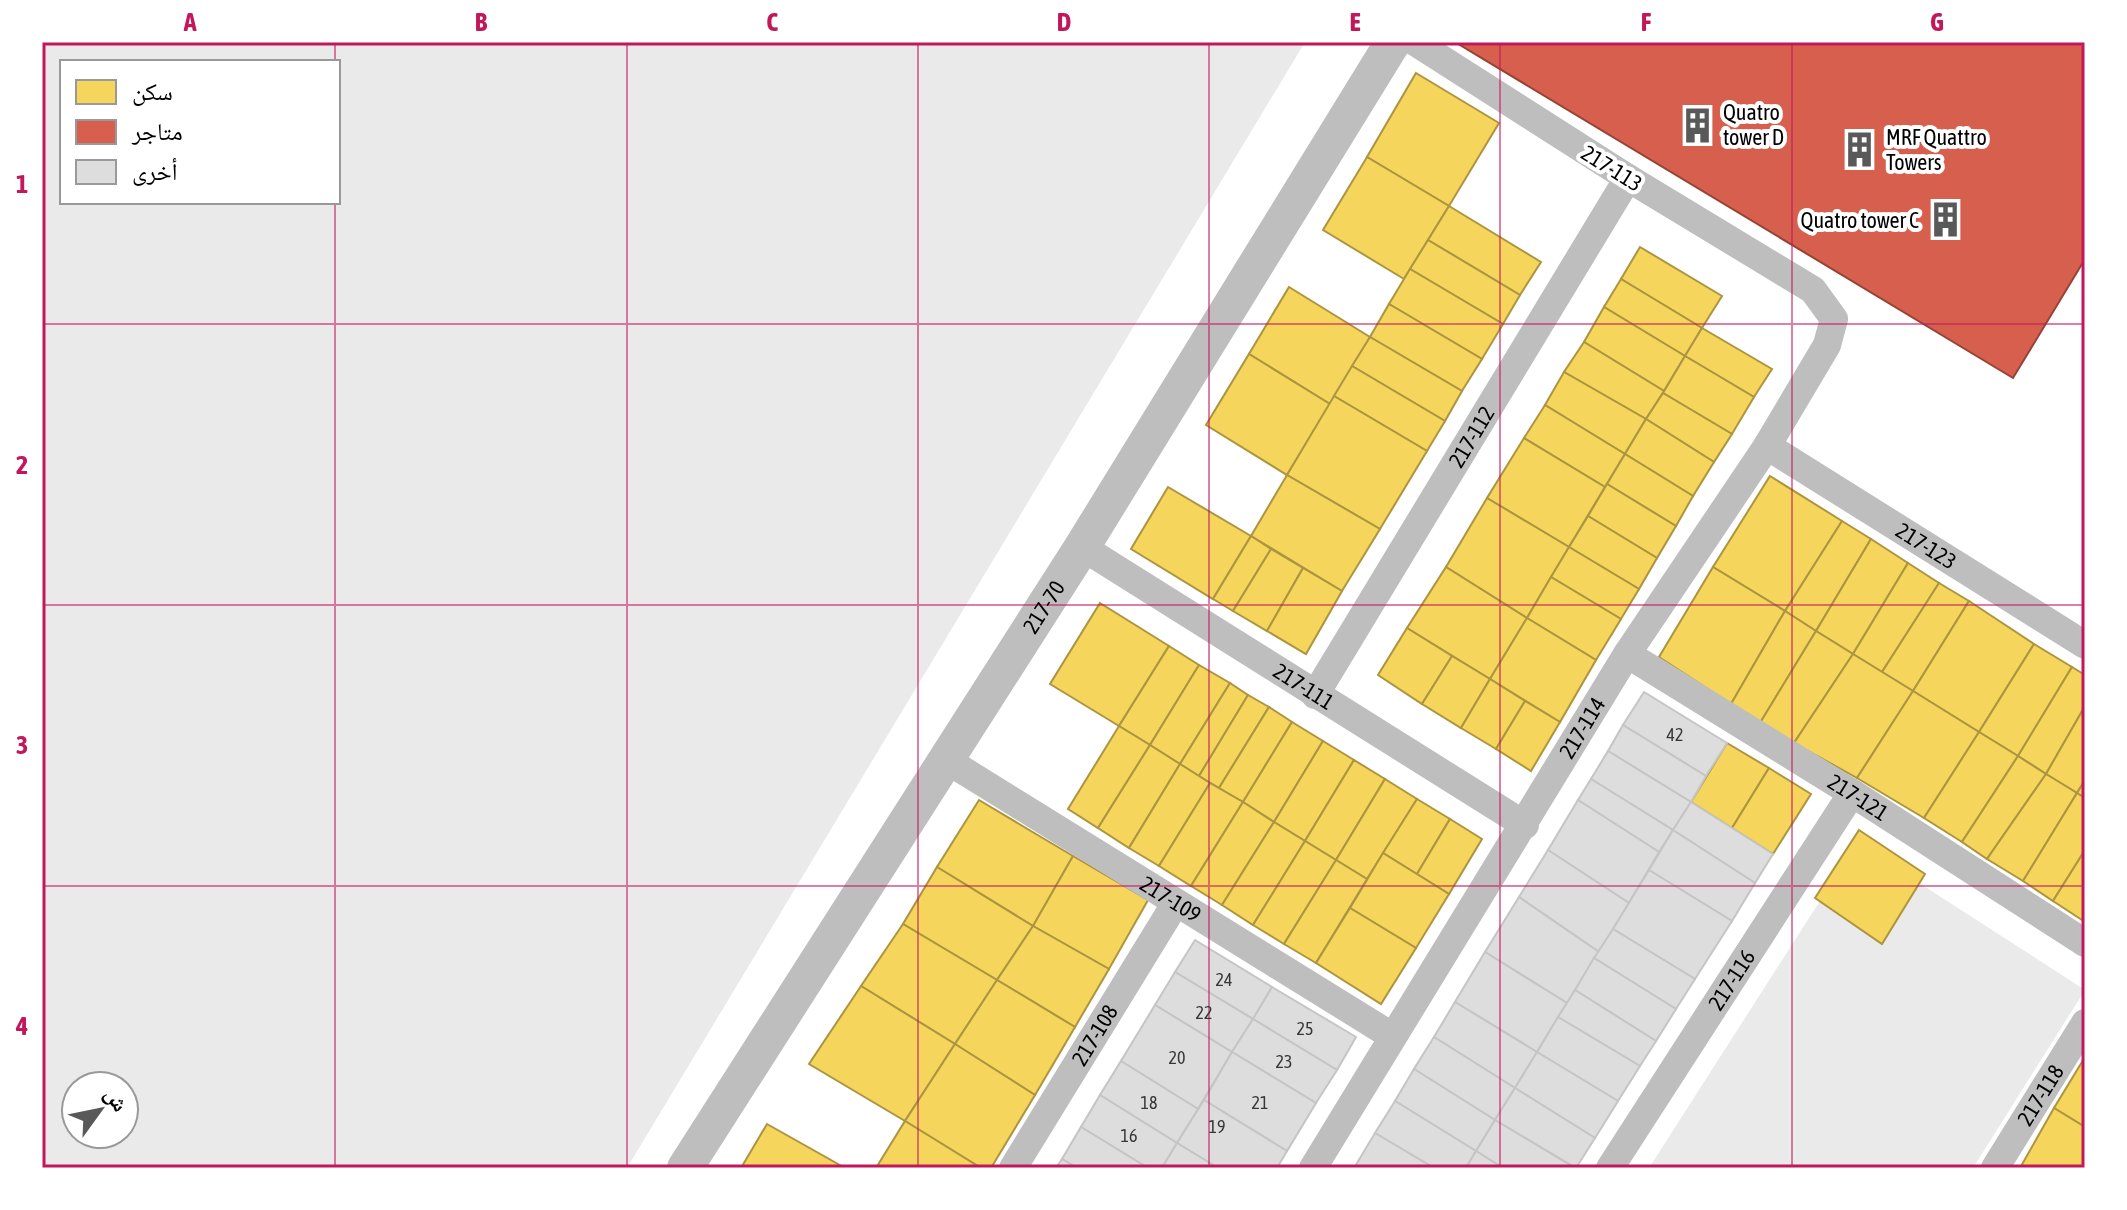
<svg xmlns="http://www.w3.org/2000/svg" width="2127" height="1210" font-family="'Asap Condensed','Noto Naskh Arabic',sans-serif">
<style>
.green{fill:#eaeaea;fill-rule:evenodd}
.homes{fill:#f6d55c;stroke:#ac9540;stroke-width:2}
.shops{fill:#d6604d;stroke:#964336;stroke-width:2}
.building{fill:#ddd;stroke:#c5c5c5;stroke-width:2}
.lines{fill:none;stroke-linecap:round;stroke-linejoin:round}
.minor{stroke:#bebebe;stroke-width:28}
.tertiary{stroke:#bebebe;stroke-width:36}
.grid{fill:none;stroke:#c2185b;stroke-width:2;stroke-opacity:0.55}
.labels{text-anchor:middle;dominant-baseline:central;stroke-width:8;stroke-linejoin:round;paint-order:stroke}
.number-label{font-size:18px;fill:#373737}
.poi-label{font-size:22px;fill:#000;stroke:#fff;text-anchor:start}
.street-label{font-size:22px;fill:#000;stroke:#fff}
.neatline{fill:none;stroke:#c2185b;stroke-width:3}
.grid-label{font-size:26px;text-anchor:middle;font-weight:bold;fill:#c2185b}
</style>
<rect width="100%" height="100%" fill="#fff"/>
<g class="green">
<path d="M42 42H1305L627 1168H42ZM62 62H338V202H62ZM76 1086H124V1134H76Z"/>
<polygon points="1857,843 2085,990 1973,1168 1649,1168"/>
</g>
<g class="homes">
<polygon points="1508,42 1712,42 1775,80 1722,170"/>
<polygon points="1416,73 1499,123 1449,206 1367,157"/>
<polygon points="2051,93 2085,114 2085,231 2010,350 1765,195 1819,108 1978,209"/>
<polygon points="1367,157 1449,206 1404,279 1323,230"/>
<polygon points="1449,206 1541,262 1520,295 1428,240"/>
<polygon points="1428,240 1520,295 1503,324 1410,269"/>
<polygon points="1640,247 1722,296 1702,328 1621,279"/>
<polygon points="1410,269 1503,324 1482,359 1389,304"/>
<polygon points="1621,279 1702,328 1685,356 1604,307"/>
<polygon points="1289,287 1370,337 1330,404 1249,354"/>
<polygon points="1389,304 1482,359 1462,391 1370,337"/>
<polygon points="1604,307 1685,356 1664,391 1584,342"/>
<polygon points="1702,328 1772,369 1754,397 1685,356"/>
<polygon points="1370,337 1462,391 1445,421 1352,366"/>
<polygon points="1584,342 1664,391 1646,419 1564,372"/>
<polygon points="1249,354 1330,404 1287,475 1206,425"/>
<polygon points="1685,356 1754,397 1732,434 1663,393"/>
<polygon points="1352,366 1445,421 1427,451 1334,396"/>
<polygon points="1564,372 1646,419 1625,454 1545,405"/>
<polygon points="1663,393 1732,434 1714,462 1646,419"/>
<polygon points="1334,396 1427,451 1380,529 1287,475"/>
<polygon points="1545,405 1625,454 1605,487 1524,438"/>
<polygon points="1646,419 1714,462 1693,496 1625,454"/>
<polygon points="1524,438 1605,487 1569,547 1487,498"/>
<polygon points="1625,454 1693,496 1676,526 1607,484"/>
<polygon points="1287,475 1380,529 1342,591 1251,536"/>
<polygon points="1770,476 1842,521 1785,611 1713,567"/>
<polygon points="1607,484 1676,526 1657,558 1588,516"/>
<polygon points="1168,487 1251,536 1213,599 1131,549"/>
<polygon points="1487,498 1569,547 1527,618 1446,567"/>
<polygon points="1588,516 1657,558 1639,589 1569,547"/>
<polygon points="1842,521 1871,539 1816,631 1785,611"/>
<polygon points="1251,536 1271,549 1233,611 1213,599"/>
<polygon points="1871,539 1908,563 1853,654 1816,631"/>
<polygon points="1569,547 1639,589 1621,619 1551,577"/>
<polygon points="1271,549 1303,568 1267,631 1233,611"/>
<polygon points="1908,563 1939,583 1882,672 1853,654"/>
<polygon points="1446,567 1527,618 1490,679 1407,628"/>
<polygon points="1713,567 1785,611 1731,704 1659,657"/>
<polygon points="1303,568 1342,591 1306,654 1267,631"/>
<polygon points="1551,577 1621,619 1596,660 1527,618"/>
<polygon points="1939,583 1969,601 1913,691 1882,672"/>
<polygon points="1969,601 2034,644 1979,732 1913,691"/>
<polygon points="1100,603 1169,646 1119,726 1050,684"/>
<polygon points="1785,611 1816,631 1760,723 1731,704"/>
<polygon points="1527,618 1596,660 1560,722 1490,679"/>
<polygon points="1407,628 1452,656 1422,704 1378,675"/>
<polygon points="1816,631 1853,654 1794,743 1760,723"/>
<polygon points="2034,644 2072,667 2018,756 1979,732"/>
<polygon points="1169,646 1199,665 1150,745 1119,726"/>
<polygon points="1853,654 1913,691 1857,778 1794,743"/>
<polygon points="1452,656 1490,679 1461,728 1422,704"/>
<polygon points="1199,665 1230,683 1180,764 1150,745"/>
<polygon points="2072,667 2085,675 2085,706 2046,774 2018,756"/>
<polygon points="1490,679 1525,701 1496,749 1461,728"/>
<polygon points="1230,683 1248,695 1199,776 1180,764"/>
<polygon points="1913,691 1979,732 1924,818 1857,778"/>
<polygon points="1248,695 1269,707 1219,788 1199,776"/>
<polygon points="1525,701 1560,722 1531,771 1496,749"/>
<polygon points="2085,706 2085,780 2077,793 2046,774"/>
<polygon points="1269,707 1292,722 1243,802 1219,788"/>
<polygon points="1292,722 1323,741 1274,822 1243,802"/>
<polygon points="1119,726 1150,745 1098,828 1068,809"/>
<polygon points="1979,732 2018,756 1962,842 1924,818"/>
<polygon points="1323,741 1354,760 1305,841 1274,822"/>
<polygon points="1727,743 1769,768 1732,828 1691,802"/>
<polygon points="1150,745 1180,764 1129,848 1098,828"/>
<polygon points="2018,756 2046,774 1987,859 1962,842"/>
<polygon points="1354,760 1385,779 1336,860 1305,841"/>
<polygon points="1180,764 1210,783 1159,866 1129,848"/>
<polygon points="1769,768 1811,794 1773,854 1732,828"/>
<polygon points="2046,774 2077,793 2023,881 1987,859"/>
<polygon points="1385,779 1417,799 1367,879 1336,860"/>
<polygon points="2085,780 2085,798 2077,793"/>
<polygon points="1210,783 1243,802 1191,886 1159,866"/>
<polygon points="2077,793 2085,798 2085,850 2053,901 2023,881"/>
<polygon points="1417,799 1450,819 1417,874 1383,853"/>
<polygon points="979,800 1073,856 1033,926 937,867"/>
<polygon points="1243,802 1274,822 1222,905 1191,886"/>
<polygon points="1450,819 1482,839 1449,894 1417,874"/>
<polygon points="1274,822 1305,841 1253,925 1222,905"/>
<polygon points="1859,830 1925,874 1882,944 1815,898"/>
<polygon points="1305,841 1336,860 1284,944 1253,925"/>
<polygon points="2085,850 2085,922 2053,901"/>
<polygon points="1383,853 1449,894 1416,948 1350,908"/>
<polygon points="1073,856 1148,900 1109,969 1033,926"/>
<polygon points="1336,860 1367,879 1316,963 1284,944"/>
<polygon points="937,867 1033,926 997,980 903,924"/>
<polygon points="1350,908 1416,948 1381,1004 1316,963"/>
<polygon points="903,924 997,980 955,1044 861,986"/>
<polygon points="1033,926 1109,969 1075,1027 997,980"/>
<polygon points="997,980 1075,1027 1035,1095 955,1044"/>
<polygon points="861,986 955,1044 905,1121 809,1064"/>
<polygon points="955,1044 1035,1095 991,1168 981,1168 905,1121"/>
<polygon points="2085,1057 2085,1127 2054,1108"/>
<polygon points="2054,1108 2085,1127 2085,1168 2020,1168"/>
<polygon points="905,1121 981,1168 876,1168"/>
<polygon points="767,1124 845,1168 741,1168"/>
</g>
<polygon class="shops" points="1455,42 2085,42 2085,259 2013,378"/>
<g class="building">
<polygon points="1644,692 1727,743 1706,776 1623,725"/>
<polygon points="1623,725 1706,776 1691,802 1608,751"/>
<polygon points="1608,751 1691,802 1673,830 1591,779"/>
<polygon points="1591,779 1673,830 1659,852 1578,800"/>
<polygon points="1578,800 1659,852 1629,903 1548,850"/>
<polygon points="1691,802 1773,854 1755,883 1673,830"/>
<polygon points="1673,830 1755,883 1732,921 1649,870"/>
<polygon points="1548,850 1629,903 1599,952 1519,897"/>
<polygon points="1649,870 1732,921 1695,979 1613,929"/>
<polygon points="1519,897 1599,952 1567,1003 1485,952"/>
<polygon points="1613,929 1695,979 1676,1009 1594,958"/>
<polygon points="1195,940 1272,987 1253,1019 1175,972"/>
<polygon points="1485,952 1567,1003 1537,1052 1455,1002"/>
<polygon points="1594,958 1676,1009 1656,1041 1575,990"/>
<polygon points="1175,972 1253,1019 1232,1052 1155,1005"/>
<polygon points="1272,987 1356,1037 1337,1070 1253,1019"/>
<polygon points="1575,990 1656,1041 1640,1066 1558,1017"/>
<polygon points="1455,1002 1537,1052 1515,1088 1434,1037"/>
<polygon points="1155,1005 1232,1052 1198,1109 1121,1061"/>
<polygon points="1558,1017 1640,1066 1618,1101 1537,1052"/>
<polygon points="1253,1019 1337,1070 1316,1103 1232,1052"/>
<polygon points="1434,1037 1515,1088 1495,1120 1414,1069"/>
<polygon points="1232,1052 1316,1103 1287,1151 1204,1100"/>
<polygon points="1537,1052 1618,1101 1595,1138 1515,1088"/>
<polygon points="1121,1061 1198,1109 1177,1143 1100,1095"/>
<polygon points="1414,1069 1495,1120 1476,1151 1395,1101"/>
<polygon points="1515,1088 1595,1138 1576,1168 1495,1120"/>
<polygon points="1100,1095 1177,1143 1162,1168 1148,1168 1081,1127"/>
<polygon points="1204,1100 1287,1151 1277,1168 1218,1168 1177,1143"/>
<polygon points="1395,1101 1476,1151 1466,1168 1434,1168 1375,1133"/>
<polygon points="1495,1120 1575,1168 1503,1168 1476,1151"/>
<polygon points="1081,1127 1148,1168 1077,1168 1062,1159"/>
<polygon points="1375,1133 1434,1168 1354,1168"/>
<polygon points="1177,1143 1218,1168 1162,1168"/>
<polygon points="1476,1151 1503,1168 1466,1168"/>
<polygon points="1062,1159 1077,1168 1056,1168"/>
</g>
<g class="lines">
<g class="minor">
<path id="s1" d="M1767 446 2085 645"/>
<path id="s2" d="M1082 547 1525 825"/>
<path id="s3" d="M1627 654 1852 793 2085 943"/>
<path id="s4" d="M1315 695 1628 178"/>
<path id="s5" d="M948 761 1392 1036"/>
<path id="s6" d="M1013 1168 1175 904"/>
<path id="s7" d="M1313 1168 1627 654 1767 446 1827 345 1834 319 1813 290 1628 178 1415 42"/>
<path id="s8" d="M1610 1168 1852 793"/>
<path id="s9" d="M1995 1168 2085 1023"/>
</g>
<path class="tertiary" id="s10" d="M685 1168 1082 547 1393 42"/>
</g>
<path class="grid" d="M335 42V62M627 42V1168M918 42V1168M1209 42V1168M1500 42V1168M1792 42V1168M335 202V1168M42 324H2085M42 605H2085M42 886H2085"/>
<defs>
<symbol id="building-bare" viewBox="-9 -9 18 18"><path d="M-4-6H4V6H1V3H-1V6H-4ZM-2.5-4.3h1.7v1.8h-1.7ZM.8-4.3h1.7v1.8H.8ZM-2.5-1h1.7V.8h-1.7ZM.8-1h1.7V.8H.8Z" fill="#595959" stroke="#fff" stroke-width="2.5" paint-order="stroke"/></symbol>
</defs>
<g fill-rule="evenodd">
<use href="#building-bare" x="1672" y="100" width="51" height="51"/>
<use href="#building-bare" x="1834" y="124" width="51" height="51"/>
<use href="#building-bare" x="1920" y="194" width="51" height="51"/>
</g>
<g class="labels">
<g class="number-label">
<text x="1675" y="734">42</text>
<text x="1224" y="979">24</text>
<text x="1204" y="1012">22</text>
<text x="1305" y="1028">25</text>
<text x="1177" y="1057">20</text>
<text x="1284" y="1061">23</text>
<text x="1149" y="1102">18</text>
<text x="1260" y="1102">21</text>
<text x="1217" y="1126">19</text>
<text x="1129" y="1135">16</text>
</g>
<g class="poi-label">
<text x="1723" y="112">Quatro<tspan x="1723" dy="25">tower D</tspan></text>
<text x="1886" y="137">MRF Quattro<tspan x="1886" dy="25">Towers</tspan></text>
<text x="1919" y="220" text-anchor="end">Quatro tower C</text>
</g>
<g class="street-label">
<text transform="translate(1612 168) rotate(32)">217-113</text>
<text stroke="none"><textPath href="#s4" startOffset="302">217-112</textPath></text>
<text stroke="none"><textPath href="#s1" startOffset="188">217-123</textPath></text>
<text stroke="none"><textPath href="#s10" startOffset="666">217-70</textPath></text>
<text stroke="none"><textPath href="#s2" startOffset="262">217-111</textPath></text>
<text stroke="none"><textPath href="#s7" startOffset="516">217-114</textPath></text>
<text stroke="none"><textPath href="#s3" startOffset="272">217-121</textPath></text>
<text stroke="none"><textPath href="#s5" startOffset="262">217-109</textPath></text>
<text stroke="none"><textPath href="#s8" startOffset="224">217-116</textPath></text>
<text stroke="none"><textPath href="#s6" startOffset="156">217-108</textPath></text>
<text stroke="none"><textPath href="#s9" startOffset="86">217-118</textPath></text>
</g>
</g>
<rect width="2127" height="1210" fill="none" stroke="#ffffff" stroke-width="88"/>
<rect x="60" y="60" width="280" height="144" fill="#ffffff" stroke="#999999" stroke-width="2"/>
<rect x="76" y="80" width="40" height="24" fill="#f6d55c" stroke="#999999" stroke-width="2"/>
<text x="132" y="100" font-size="24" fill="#000000">سكن</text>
<rect x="76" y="120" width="40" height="24" fill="#d6604d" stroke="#999999" stroke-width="2"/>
<text x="132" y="140" font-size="24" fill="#000000">متاجر</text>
<rect x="76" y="160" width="40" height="24" fill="#dddddd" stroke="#999999" stroke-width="2"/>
<text x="132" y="180" font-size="24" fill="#000000">أخرى</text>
<g transform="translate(100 1110) rotate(57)"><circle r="38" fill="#ffffff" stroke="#999999" stroke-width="2"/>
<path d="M0-6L14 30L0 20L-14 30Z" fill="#595959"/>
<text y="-12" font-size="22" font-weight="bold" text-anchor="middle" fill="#000000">ش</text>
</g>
<rect x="44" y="44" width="2039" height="1122" class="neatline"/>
<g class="grid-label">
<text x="190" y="31">A</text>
<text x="481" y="31">B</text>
<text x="772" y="31">C</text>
<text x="1064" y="31">D</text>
<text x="1355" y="31">E</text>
<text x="1646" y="31">F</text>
<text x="1937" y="31">G</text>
<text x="22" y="193">1</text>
<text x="22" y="474">2</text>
<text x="22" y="754">3</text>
<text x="22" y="1035">4</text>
</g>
</svg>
